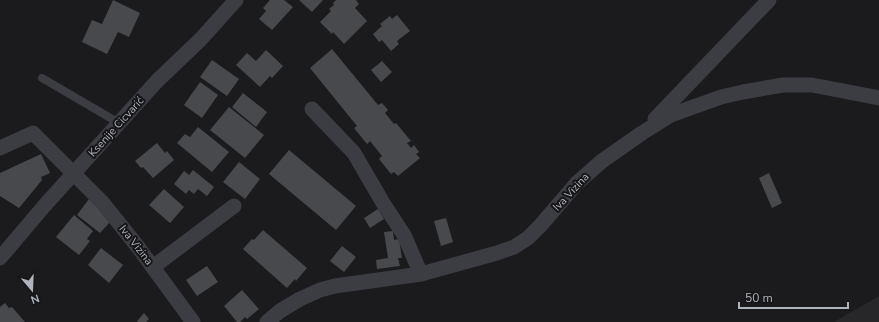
<svg xmlns="http://www.w3.org/2000/svg" width="879" height="322" font-family="'Nunito Sans',sans-serif">
<style>
.built{fill:#27272a}
.building{fill:#48494d}
.lines{fill:none;stroke-linecap:round;stroke-linejoin:round}
.service{stroke:#3c3d42;stroke-width:8}
.minor{stroke:#3c3d42;stroke-width:15}
.labels{text-anchor:middle;dominant-baseline:central;stroke-width:4;stroke-linejoin:round;paint-order:stroke}
.street-label{font-size:11px;fill:#afb3bb;stroke:#161618}
</style>
<rect width="100%" height="100%" fill="#1b1b1d"/>
<polygon class="built" points="879,296 879,322 834,322"/>
<g class="building">
<polygon points="113,0 140,13 129,37 118,32 107,54 82,42 92,20 102,24"/>
<polygon points="270,0 284,0 293,7 272,30 259,19 266,11 263,8"/>
<polygon points="299,0 323,0 312,12"/>
<polygon points="336,0 356,0 359,4 355,8 367,21 344,44 333,32 332,34 320,22 331,11 329,9 334,5 333,3"/>
<polygon points="397,15 410,31 397,41 399,44 391,51 382,40 379,42 373,34 382,26 380,24 390,16 392,19"/>
<polygon points="332,49 378,105 382,103 388,110 385,113 394,124 396,123 411,141 407,143 411,148 414,145 419,152 416,154 420,158 398,176 394,172 391,174 379,159 382,156 370,141 367,144 354,128 357,126 310,68"/>
<polygon points="266,50 283,66 272,78 270,76 260,87 236,65 247,53 256,61"/>
<polygon points="212,60 239,79 227,96 200,77"/>
<polygon points="382,61 392,72 381,82 371,70"/>
<polygon points="200,82 218,95 202,118 184,105"/>
<polygon points="243,93 267,112 256,127 232,107"/>
<polygon points="229,107 264,135 245,158 210,130"/>
<polygon points="198,127 229,152 212,172 177,143 185,134 190,137"/>
<polygon points="157,143 165,153 167,151 174,160 153,178 143,167 141,168 135,161"/>
<polygon points="289,150 356,206 336,230 269,174"/>
<polygon points="41,154 50,173 41,177 42,180 19,208 0,196 0,173"/>
<polygon points="239,162 260,179 245,199 223,182"/>
<polygon points="193,170 214,187 207,196 198,189 194,194 189,190 186,194 174,184 184,171 189,175"/>
<polygon points="769,173 782,203 772,208 759,178"/>
<polygon points="164,189 184,207 170,223 149,205"/>
<polygon points="89,199 104,211 110,222 100,233 77,215"/>
<polygon points="378,209 384,219 370,228 364,218"/>
<polygon points="74,215 93,231 87,239 90,241 79,255 56,237"/>
<polygon points="446,218 453,242 441,246 434,221"/>
<polygon points="263,230 307,268 296,281 295,279 287,288 243,249 252,239 254,240"/>
<polygon points="393,231 394,240 399,239 402,258 398,258 400,266 377,269 376,260 388,258 384,232"/>
<polygon points="342,246 356,257 344,272 330,261"/>
<polygon points="101,248 123,265 109,283 88,265"/>
<polygon points="207,266 218,282 197,296 186,280"/>
<polygon points="242,290 259,309 247,319 245,317 240,322 237,322 224,306"/>
<polygon points="5,303 9,308 12,307 25,322 0,322 0,307"/>
<polygon points="144,313 149,319 146,322 138,322 137,321"/>
</g>
<g class="lines">
<polyline class="service" points="42,78 119,123"/>
<g class="minor">
<polyline points="312,109 354,153 383,203 404,235 421,274"/>
<polyline points="655,119 769,0"/>
<polyline points="0,148 33,133 102,202 138,247 193,322"/>
<polyline points="0,258 45,205 157,81 201,39 236,0"/>
<polyline points="153,267 234,206"/>
<polyline points="267,322 280,311 300,299 320,290 335,286 421,274 497,253 514,247 528,238 540,226 577,183 602,161 642,133 671,115 721,97 743,92 783,85 812,85 879,98"/>
</g>
</g>
<g class="labels">
<g class="street-label">
<text transform="translate(116 127) rotate(-48)">Ksenije Cicvarić</text>
<text transform="translate(571 192) rotate(-47)">Iva Vizina</text>
<text transform="translate(136 245) rotate(52)">Iva Vizina</text>
</g>
</g>
<g transform="translate(32 290) rotate(161)" stroke="#161618" stroke-width="3" paint-order="stroke">
<path d="M0-3L7 15L0 10L-7 15Z" fill="#afb3bb"/>
<text y="-6" font-size="11" font-weight="bold" text-anchor="middle" fill="#afb3bb">N</text>
</g>
<path d="M739 302v6h109v-6" fill="none" stroke="#afb3bb" stroke-width="2"/>
<text x="745" y="302" font-size="12" fill="#afb3bb" stroke="#161618" stroke-width="3" paint-order="stroke">50 m</text>
</svg>
